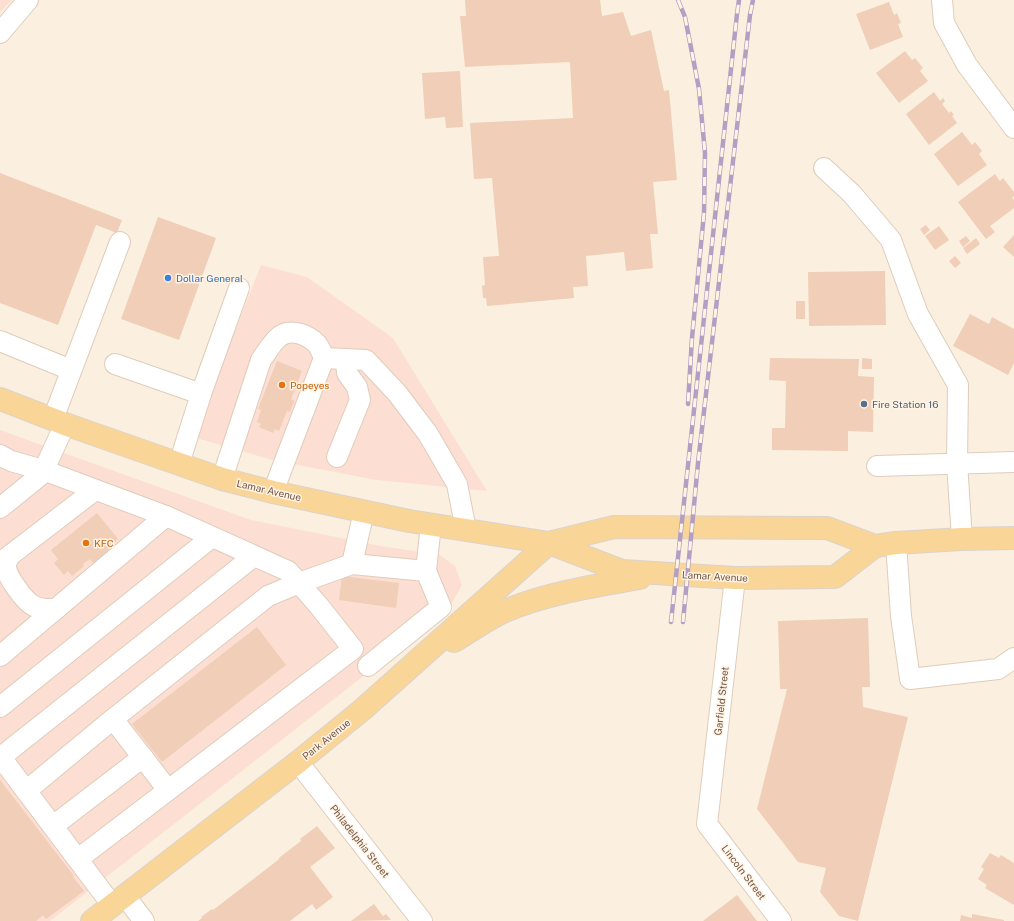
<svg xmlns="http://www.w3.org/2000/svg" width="1014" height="921" font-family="'Public Sans',sans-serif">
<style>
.commercial{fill:#fcdfd2}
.building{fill:#f0ceb7}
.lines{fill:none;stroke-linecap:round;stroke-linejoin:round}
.minor-casing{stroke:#dfccbb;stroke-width:22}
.major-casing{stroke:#dad3cf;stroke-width:24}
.minor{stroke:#fff;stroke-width:20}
.major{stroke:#fad598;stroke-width:22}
.rail-casing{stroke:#b29fc3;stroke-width:4.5}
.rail{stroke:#fff4e4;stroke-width:3;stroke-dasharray:9;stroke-linecap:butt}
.shop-dot{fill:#3f7fe0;stroke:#fff4e4;stroke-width:1.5}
.food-dot{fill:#e8710a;stroke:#fff4e4;stroke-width:1.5}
.service-dot{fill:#5c6f8a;stroke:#fff4e4;stroke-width:1.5}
.labels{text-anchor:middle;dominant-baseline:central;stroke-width:3;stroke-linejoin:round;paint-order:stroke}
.shop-label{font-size:10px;fill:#366cbe;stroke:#fff4e4;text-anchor:start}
.food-label{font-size:10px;fill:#c56008;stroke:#fff4e4;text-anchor:start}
.service-label{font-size:10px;fill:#4e5e75;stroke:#fff4e4;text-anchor:start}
.street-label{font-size:10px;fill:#715648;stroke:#fff4e4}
</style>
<rect width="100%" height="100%" fill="#fbf0df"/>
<g class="commercial">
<polygon points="0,0 12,0 0,12"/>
<polygon points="261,265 307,277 393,338 487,491 376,480 272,460 193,437"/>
<polygon points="0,430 251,520 381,546 440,555 455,566 462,585 448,610 50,921 0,921"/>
</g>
<g class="building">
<polygon points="465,0 600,0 602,16 623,12 631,36 651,30 664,91 669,90 677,180 653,182 658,234 650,234 653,268 626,271 624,252 586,256 588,286 573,287 574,298 487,306 486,298 483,298 482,286 485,285 483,257 499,256 492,178 474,179 470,123 573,118 570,62 465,67 460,16 466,16"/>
<polygon points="889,2 894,15 897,13 901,23 898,24 903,37 870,50 856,14"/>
<polygon points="905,51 912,60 915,58 923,68 920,71 928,81 899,103 876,73"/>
<polygon points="460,71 463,127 446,128 445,117 425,119 422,73"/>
<polygon points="934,92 940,101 943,98 945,101 942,104 949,113 951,111 954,115 952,116 957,123 929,145 906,114"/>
<polygon points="962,132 972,145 975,142 982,151 979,154 987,165 958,186 934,154"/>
<polygon points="0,173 122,220 117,233 96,225 58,325 0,303"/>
<polygon points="995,174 1000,181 1003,178 1014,192 1014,196 1012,198 1014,200 1014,208 990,226 995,232 986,239 958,202"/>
<polygon points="158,217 216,238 179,340 121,319"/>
<polygon points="926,225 930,230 924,235 920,229"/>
<polygon points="939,226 949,240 935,250 925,236"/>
<polygon points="1014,235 1014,257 1003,247"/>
<polygon points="966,236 970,241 963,247 959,241"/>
<polygon points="976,238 980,244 967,254 963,248"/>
<polygon points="955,256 961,263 955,268 949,261"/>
<polygon points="885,271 886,325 809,326 808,272"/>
<rect x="796" y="301" width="9" height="18"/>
<polygon points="970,314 989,324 992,317 1014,329 1014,363 1008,375 953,346"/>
<polygon points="770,358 859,359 858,376 874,377 873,432 848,431 848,451 772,450 772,428 785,428 786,381 769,380"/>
<polygon points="862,358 872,359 872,369 862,369"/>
<polygon points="277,361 302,371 291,399 294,401 290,412 287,411 279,431 275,429 273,433 259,427 261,424 257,422 261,410 258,409"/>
<polygon points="97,513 118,539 107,548 109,550 104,555 106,557 98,564 96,561 93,563 90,559 83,564 84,566 72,576 68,571 64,575 54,563 58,559 51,550"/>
<polygon points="342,576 399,583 396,608 339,600"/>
<polygon points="868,618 870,687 862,687 863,707 908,717 858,921 839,916 820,892 826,868 798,862 757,809 787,689 780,689 778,621"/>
<polygon points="257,627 286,665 162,762 132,724"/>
<polygon points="0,780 74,876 73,877 84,891 46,919 43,915 36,921 0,921"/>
<polygon points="317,826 335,848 310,867 333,897 316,910 312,904 290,921 198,921 202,918 201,917 212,909 213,910 278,860 280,857 301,841 300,839"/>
<polygon points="990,853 999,858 1001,855 1014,863 1014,905 985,888 987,885 978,879 984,869 981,867"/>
<polygon points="737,895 757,921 703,921"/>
<polygon points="374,904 383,916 386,914 391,920 351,921"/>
<polygon points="972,914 1004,920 1004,921 960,921 961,915 972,918"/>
</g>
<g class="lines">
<defs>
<g id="minor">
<polyline points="942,0 944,23 967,65 1014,128"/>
<polyline points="0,33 28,0"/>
<polyline points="824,168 852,194 891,240 918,314 958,385 957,463 962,539"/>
<polyline points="0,341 71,370"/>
<polyline points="324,358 366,360 397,393 428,434 457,484 466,530"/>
<polyline points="115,364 201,394"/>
<polyline points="53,419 120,242"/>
<polyline points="0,455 11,461 43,470 166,516 288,571 299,583 352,564 364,511"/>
<polyline points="337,457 360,400 357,387 347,373 346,359"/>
<polyline points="179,464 201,394 239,288"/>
<polyline points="877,466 1014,462"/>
<path d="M222 479 261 360C267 352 272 342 280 336 292 328 308 335 317 344 320 348 322 353 324 358L273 492"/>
<polyline points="0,508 42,474 65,424"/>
<polyline points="896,543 901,616 910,679 998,669 1014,658"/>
<path d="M9 557C8 559 6 563 6 566 6 576 25 602 34 606 41 610 48 609 56 609"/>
<polyline points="0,563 95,490"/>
<polyline points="352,564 426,571 441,607 368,666"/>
<polyline points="426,571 431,524"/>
<polyline points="735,578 707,824 781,921"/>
<polyline points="0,656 166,516"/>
<polyline points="0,707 212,537"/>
<polyline points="0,756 112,905"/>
<polyline points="1,757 254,556"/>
<polyline points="298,762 422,921"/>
<polyline points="26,791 113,719"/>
<polyline points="53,826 143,757"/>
<polyline points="78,859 353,649 319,606 299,583 268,596 113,719 168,790"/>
<polyline points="125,896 144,921"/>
</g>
<g id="major">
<polyline points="0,399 65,424 222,479 273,492 409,521 549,543 622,571 735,578 835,577 875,546"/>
<path d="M454 641C471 631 487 619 505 611 547 593 595 586 640 578"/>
<polyline points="92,921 298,762 362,710 549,543 614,527 827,528 875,546 896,543 962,539 1014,538"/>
</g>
</defs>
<use href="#minor" class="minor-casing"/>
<use href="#major" class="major-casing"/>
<use href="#minor" class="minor"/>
<use href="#major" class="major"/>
<defs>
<g id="rail">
<polyline points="678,0 685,17 699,89 705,153 704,213 692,338 688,404"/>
<polyline points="671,622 737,14 739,0"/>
<polyline points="683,622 698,463 750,15 753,0"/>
</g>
</defs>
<use href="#rail" class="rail-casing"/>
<use href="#rail" class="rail"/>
</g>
<circle class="shop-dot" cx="168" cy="278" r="4"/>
<g class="food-dot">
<circle cx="282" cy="385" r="4"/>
<circle cx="86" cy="543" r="4"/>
</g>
<circle class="service-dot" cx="864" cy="404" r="4"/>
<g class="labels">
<g class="shop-label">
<text x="176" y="278">Dollar General</text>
</g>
<g class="food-label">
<text x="290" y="385">Popeyes</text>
<text x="94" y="543">KFC</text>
</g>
<g class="service-label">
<text x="872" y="404">Fire Station 16</text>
</g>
<g class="street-label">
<text transform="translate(269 490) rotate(13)">Lamar Avenue</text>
<text transform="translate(715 576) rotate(3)">Lamar Avenue</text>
<text transform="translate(721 701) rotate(-84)">Garfield Street</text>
<text transform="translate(326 739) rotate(-39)">Park Avenue</text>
<text transform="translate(360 841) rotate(52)">Philadelphia Street</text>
<text transform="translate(744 872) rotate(53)">Lincoln Street</text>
</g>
</g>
</svg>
